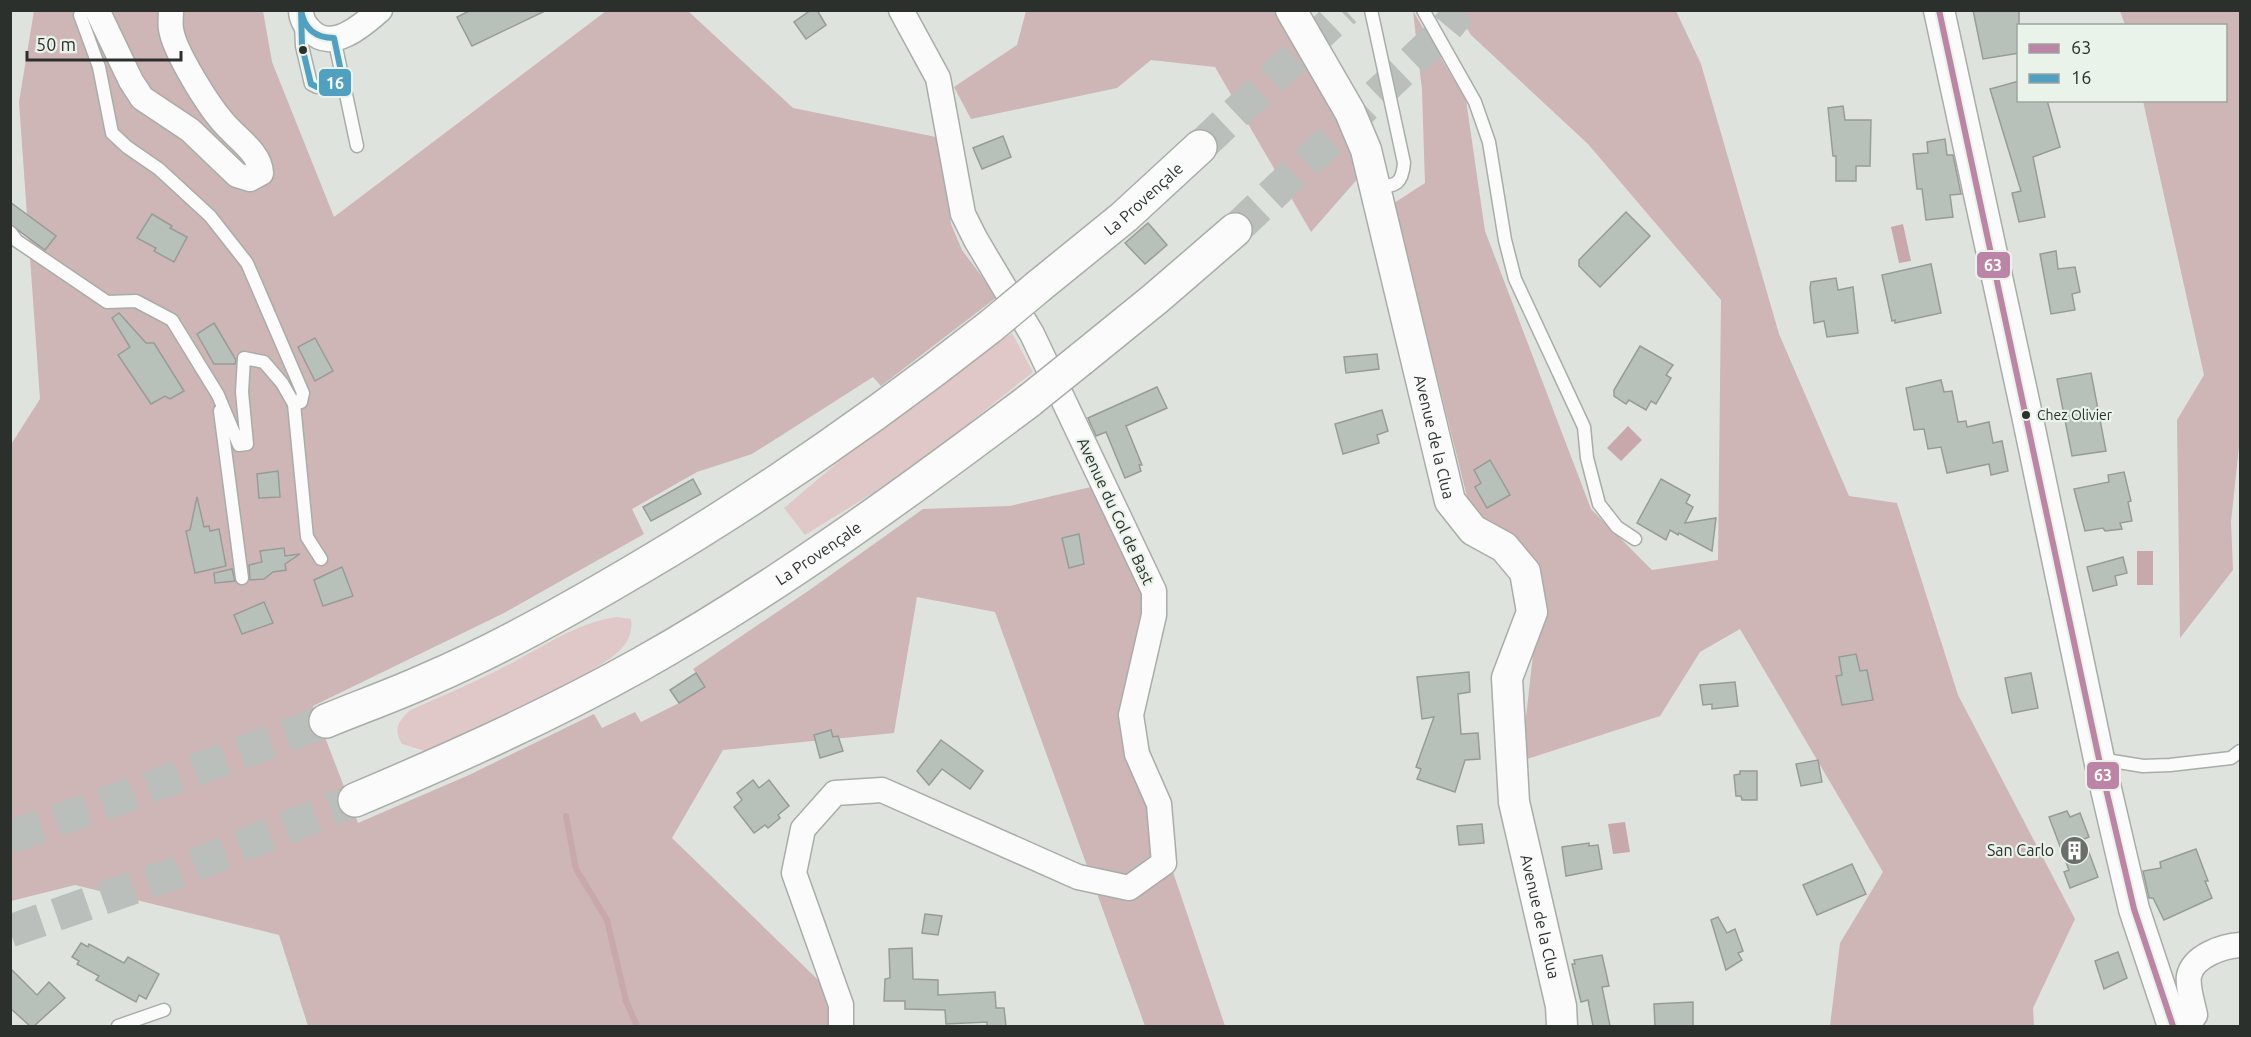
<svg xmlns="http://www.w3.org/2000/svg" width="2251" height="1037" font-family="Ubuntu,sans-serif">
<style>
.green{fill:#e0c8c8}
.forest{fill:#ceb5b6}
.water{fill:#c8a8aa}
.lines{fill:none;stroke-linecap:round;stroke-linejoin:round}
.stream{stroke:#c8a8aa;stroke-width:6}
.building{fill:#b8c1b9;stroke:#989c98;stroke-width:1.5}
.motorway-tunnel{stroke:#babfbb;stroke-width:33;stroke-dasharray:33 16;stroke-linecap:butt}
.service-casing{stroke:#a9ada9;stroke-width:15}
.minor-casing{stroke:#a9ada9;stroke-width:27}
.tertiary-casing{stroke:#a9ada9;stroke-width:33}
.motorway-casing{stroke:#a9ada9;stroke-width:36}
.service{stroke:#fafbfa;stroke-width:12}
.minor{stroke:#fafbfa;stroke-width:24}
.tertiary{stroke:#fafbfa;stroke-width:30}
.motorway{stroke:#fafbfa;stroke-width:33}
.motorway-bridge-casing{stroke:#a9ada9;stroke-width:36;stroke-linecap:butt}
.motorway-bridge{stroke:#fafbfa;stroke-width:33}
.bus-1-casing{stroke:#e9f3ea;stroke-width:10}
.bus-2-casing{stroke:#e9f3ea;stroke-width:10}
.bus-1{stroke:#bd85a5;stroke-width:6}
.bus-2{stroke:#4fa0c1;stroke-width:6}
.bus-dot{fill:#2c302d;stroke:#e9f3ea;stroke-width:2}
.labels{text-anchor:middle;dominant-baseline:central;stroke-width:4.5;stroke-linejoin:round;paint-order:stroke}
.bus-label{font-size:14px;fill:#2c302d;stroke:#e9f3ea;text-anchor:start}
.street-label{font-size:16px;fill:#2c302d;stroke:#e9f3ea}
.poi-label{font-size:16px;fill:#2c302d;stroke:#e9f3ea;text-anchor:end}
.line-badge{stroke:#e9f3ea;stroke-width:2}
.badge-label{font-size:16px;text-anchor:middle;font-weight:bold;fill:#fff}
</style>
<rect width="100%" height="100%" fill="#dee3de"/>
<g class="green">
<polygon points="1012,333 1033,372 944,443 873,493 805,535 784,508 850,452"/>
<path d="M617 617 631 619C633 631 628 644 618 652 601 667 578 677 559 688 515 711 470 731 425 751L402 744C393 729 398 722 409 711 439 697 469 685 498 670 537 651 574 623 617 617Z"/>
</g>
<g class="forest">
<polygon points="34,11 263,11 272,62 334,217 606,11 688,11 793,108 941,138 951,224 962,250 997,297 881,386 873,377 752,454 697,472 632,509 644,534 504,613 313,706 358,823 469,775 594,714 602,728 635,712 641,722 679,703 704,687 693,669 811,589 923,509 1010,506 1091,487 1142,591 1143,630 1125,685 1123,699 1126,733 1225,1026 1145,1026 995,612 917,597 894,733 723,750 672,838 846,1007 855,1026 308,1026 279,935 75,885 11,901 10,446 40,399 19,102"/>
<polygon points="1026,11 1279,11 1356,144 1360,176 1311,232 1215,67 1151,60 1117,88 971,119 954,87 1017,45"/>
<polygon points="1413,11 1466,100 1485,231 1591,509 1652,570 1718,560 1721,300 1588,144 1471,35 1456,11 1676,11 1701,64 1779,334 1849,496 1897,503 1958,695 2075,919 2033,1008 2034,1026 1830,1026 1840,943 1883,872 1740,629 1700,652 1660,716 1521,761 1534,646 1545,602 1471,513 1394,203 1425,183 1422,90"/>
<polygon points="2120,11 2240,11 2240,437 2231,522 2233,570 2180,638 2177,420 2204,375 2143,101 2226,100 2226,26 2125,25"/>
</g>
<g class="water">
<polygon points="1903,224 1911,261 1899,263 1891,227"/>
<polygon points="1628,426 1642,440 1621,461 1607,448"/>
<rect x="2137" y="551" width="16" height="34"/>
<polygon points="1625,822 1630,852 1613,854 1608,824"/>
</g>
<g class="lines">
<polyline class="stream" points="566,816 576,869 607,920 626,1001 637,1026"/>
</g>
<g class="building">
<polygon points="471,10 547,10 472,46 457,17"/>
<polygon points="811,10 817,10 826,25 806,39 794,22"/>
<polygon points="1973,10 2019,10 2019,53 1983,59"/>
<polygon points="2019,81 2019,100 2047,100 2060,147 2033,157 2045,217 2019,222 2012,193 2021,191 1990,89"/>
<polygon points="1843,106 1845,120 1871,120 1870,166 1856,166 1856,181 1836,181 1836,156 1833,156 1828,108"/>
<polygon points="1003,136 1011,157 982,169 973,148"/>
<polygon points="1945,139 1947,155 1953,155 1961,194 1950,195 1953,217 1926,220 1922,189 1917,189 1913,154 1928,153 1927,142"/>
<polygon points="10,202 56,236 45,250 10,224"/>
<polygon points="1626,212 1650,236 1600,287 1579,266 1579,260"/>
<polygon points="152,214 172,226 170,228 187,237 174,262 154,251 156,248 137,238"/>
<polygon points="1148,223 1167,245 1145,264 1125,243"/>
<polygon points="2056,251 2058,269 2075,267 2080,292 2072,294 2075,310 2051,314 2040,254"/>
<polygon points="1931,264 1941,313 1895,323 1895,320 1892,321 1882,275"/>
<polygon points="1836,278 1838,290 1853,287 1858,333 1827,337 1824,321 1814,323 1810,288 1811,282"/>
<polygon points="119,313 146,343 154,343 184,391 170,399 165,396 151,404 118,355 130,347 112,318"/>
<polygon points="214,323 236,360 235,364 214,364 197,334"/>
<polygon points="315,338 333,371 315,381 298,347"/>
<polygon points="1640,346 1673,365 1666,375 1671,378 1656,404 1651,401 1646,410 1629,400 1626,404 1614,396 1614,390"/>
<polygon points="1377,354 1379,369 1346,373 1344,357"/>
<polygon points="2091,373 2106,451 2072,456 2057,379"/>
<polygon points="1941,380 1944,392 1952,391 1958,422 1966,421 1967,427 1989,422 1993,443 2002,441 2008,471 1991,475 1989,464 1947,473 1941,447 1928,449 1924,429 1914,430 1906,388"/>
<polygon points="1157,387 1167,408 1126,426 1142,465 1139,465 1141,471 1125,478 1106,432 1096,436 1088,418"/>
<polygon points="1382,410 1388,431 1377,435 1379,443 1343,454 1335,424"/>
<polygon points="1490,460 1510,495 1487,508 1475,487 1481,483 1474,470"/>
<polygon points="278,471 280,497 259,498 257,474"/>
<polygon points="2124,472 2131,501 2128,502 2132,521 2120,523 2122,529 2105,531 2103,528 2085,531 2074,489 2109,482 2108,475"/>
<polygon points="693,479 701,494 651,521 643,507"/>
<polygon points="1661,479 1690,495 1686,503 1693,507 1685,523 1716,518 1712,551 1679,533 1678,535 1670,530 1666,540 1637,523"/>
<polygon points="197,497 204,527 209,526 210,531 219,529 226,566 195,573 186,531 190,530"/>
<polygon points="1079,534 1084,564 1069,568 1062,538"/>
<polygon points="284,548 285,556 300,554 285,564 286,570 273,572 264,579 250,580 249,565 262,562 260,551"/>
<polygon points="2123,557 2127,573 2115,576 2117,585 2093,591 2087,567"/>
<polygon points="342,567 353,596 323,606 314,580"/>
<polygon points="232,569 235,581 215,583 214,573"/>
<polygon points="264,602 273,623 242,634 234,615"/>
<polygon points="1856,654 1860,671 1867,670 1873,700 1842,705 1836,676 1842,675 1839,657"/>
<polygon points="1469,672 1470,692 1458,694 1461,734 1478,733 1480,759 1465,760 1455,792 1417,779 1421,769 1416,767 1434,717 1422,719 1417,677"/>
<polygon points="696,673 705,687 679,703 670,690"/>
<polygon points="2031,673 2038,708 2012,713 2005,678"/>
<polygon points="1735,682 1738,706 1712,709 1712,704 1703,705 1700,685"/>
<polygon points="831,730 833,737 838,736 843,751 820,758 814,735"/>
<polygon points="941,740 983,771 970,789 942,769 929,785 917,771"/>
<polygon points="1818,760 1822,782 1801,786 1796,764"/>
<polygon points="1740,771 1757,771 1757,800 1742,800 1741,796 1736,796 1734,775 1740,774"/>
<polygon points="753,780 759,788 769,780 789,806 778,815 780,818 768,828 765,825 754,833 734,807 742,800 737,793"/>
<polygon points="2067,811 2070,817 2080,813 2089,837 2084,839 2098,877 2070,888 2064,872 2069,870 2049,817"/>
<polygon points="1482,824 1484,843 1459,845 1457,826"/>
<polygon points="1589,843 1589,846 1598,845 1602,869 1566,876 1562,847"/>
<polygon points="2196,849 2208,881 2205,881 2212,898 2164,920 2153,898 2149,898 2143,871 2161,868 2160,862"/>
<polygon points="1852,864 1866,894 1817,915 1803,885"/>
<polygon points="925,914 942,916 938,935 922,933"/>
<polygon points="1718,917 1727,933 1735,929 1743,951 1738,953 1742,960 1726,970 1711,920"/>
<polygon points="81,943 88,947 89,944 124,963 128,957 159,974 146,999 139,995 136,1002 96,980 99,976 77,964 79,961 72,957"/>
<polygon points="912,948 913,979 938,980 938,995 995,992 996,1008 1004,1008 1006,1026 987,1026 987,1022 946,1024 945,1010 905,1009 905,1001 884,1001 885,979 890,978 889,949"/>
<polygon points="2118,952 2127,978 2104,989 2095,961"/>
<polygon points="1602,955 1609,986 1602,987 1610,1026 1593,1026 1588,1000 1581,1002 1572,964 1575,964 1574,960"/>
<polygon points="10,968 37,995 49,982 65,998 34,1026 30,1026 10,1008"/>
<polygon points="1693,1002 1693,1026 1655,1026 1654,1004"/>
</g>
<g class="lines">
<g class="motorway-tunnel">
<polyline points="1200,147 1345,10"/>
<polyline points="1235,230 1442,33 1461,10"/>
<polyline points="10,837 129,795 326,721"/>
<polyline points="10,931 178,872 355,800"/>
</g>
<defs>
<g id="service">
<path d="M1371 10 1404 163C1402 185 1396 185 1376 188"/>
<polyline points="1423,10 1475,102 1489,142 1505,240 1515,279 1584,427 1587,458 1599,504 1617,527 1635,539"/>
<polyline points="301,23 302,46 311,84 317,87 343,81"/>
<polyline points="334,38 357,146"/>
<polyline points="10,232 17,241 107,302 136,301 172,320 218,395 239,445 247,444 242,392 244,358 264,362 282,383 294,404 301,402 303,393 247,263 210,216 159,169 127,147 112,133 99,67 80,15 83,10"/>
<polyline points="294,404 307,537 321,559"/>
<polyline points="220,411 242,578"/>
<polyline points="2100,759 2143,766 2170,765 2231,758 2240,751"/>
<polyline points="118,1026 164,1010"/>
</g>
<g id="minor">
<path d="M97 10 131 81 142 98 190 130 237 175 250 179 261 173C260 152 236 138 223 122 208 105 174 51 171 29 170 23 171 16 171 10"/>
<path d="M301 10C301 18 305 26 311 31 332 53 364 24 380 10"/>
<polyline points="841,1026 841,1005 794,873 803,829 835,793 882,790 1078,877 1129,888 1164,863 1159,804 1137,754 1131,715 1154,615 1154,591 1032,334 976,240 963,214 938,78 901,10"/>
<path d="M2187 1026 2195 1015C2193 1004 2187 987 2189 976 2193 956 2223 946 2240 945"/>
</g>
<g id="tertiary">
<path id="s1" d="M1291 10 1350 112 1366 150 1450 501 1473 530 1504 547 1525 572 1532 612 1507 678 1514 802 1561 1006 1562 1026"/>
<polyline points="1939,10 2027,415 2099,759 2134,909 2173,1026"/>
</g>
<g id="motorway">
<path id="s2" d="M1039 286 1124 217 1200 147"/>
<polyline points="1081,359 1155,299 1235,230"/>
<path d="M326 721C360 707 394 695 427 680 499 649 568 610 636 570 760 497 878 415 991 326"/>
<path id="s3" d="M355 800C452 759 548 716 641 664 778 587 905 494 1030 400"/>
</g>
</defs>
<use href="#service" class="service-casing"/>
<use href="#minor" class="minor-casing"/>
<use href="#tertiary" class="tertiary-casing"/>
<use href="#motorway" class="motorway-casing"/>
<use href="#service" class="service"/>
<use href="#minor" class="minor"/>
<use href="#tertiary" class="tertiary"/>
<use href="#motorway" class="motorway"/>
<defs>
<g id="motorway-bridge">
<polyline points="991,326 1039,286"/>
<polyline points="1030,400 1081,359"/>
</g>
</defs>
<use href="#motorway-bridge" class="motorway-bridge-casing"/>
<use href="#motorway-bridge" class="motorway-bridge"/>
<defs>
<polyline id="bus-1" points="1939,10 2099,759 2134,909 2173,1026"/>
<path id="bus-2" d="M301 10 302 46 311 84 317 87 343 81 334 38C316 38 304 29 301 10"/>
</defs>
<use href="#bus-1" class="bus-1-casing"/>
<use href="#bus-2" class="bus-2-casing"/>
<use href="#bus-1" class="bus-1"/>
<use href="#bus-2" class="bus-2"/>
</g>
<defs>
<symbol id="building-disc" viewBox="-11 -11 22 22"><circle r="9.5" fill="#6a6f6b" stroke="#e9f3ea"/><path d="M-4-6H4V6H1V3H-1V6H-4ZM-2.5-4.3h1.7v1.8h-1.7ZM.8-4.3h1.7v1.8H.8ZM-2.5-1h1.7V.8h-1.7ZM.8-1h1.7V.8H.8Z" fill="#fff"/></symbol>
</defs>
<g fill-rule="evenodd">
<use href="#building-disc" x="2058" y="834" width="33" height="33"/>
</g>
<g class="bus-dot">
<circle cx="303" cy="50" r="5"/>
<circle cx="2026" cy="415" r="5"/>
</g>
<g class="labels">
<g class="bus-label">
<text x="2037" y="415">Chez Olivier</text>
</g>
<g class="street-label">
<text stroke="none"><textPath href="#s2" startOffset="136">La Provençale</textPath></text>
<text stroke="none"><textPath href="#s1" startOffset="454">Avenue de la Clua</textPath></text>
<text transform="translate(1116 511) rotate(65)">Avenue du Col de Bast</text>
<text stroke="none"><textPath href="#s3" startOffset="526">La Provençale</textPath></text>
<text stroke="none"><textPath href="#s1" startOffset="978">Avenue de la Clua</textPath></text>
</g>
<g class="poi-label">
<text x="2054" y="850">San Carlo</text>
</g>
</g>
<g class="line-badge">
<rect x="318" y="68" width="34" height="29" rx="6" fill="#4fa0c1"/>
<rect x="1976" y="251" width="35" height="28" rx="6" fill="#bd85a5"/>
<rect x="2086" y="761" width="34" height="29" rx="6" fill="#bd85a5"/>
</g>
<g class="badge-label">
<text x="335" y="89">16</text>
<text x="1993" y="271">63</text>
<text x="2103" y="781">63</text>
</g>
<rect width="2251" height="1037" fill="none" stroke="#2c302d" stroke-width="24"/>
<rect x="2017" y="24" width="210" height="78" fill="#e9f3ea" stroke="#9da59e" stroke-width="1.5"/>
<rect x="2029" y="44" width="30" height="9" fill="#bd85a5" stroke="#9da59e" stroke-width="1.5"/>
<text x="2071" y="54" font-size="18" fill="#2c302d">63</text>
<rect x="2029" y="74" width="30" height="9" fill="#4fa0c1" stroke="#9da59e" stroke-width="1.5"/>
<text x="2071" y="84" font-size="18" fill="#2c302d">16</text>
<path d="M27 51v9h154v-9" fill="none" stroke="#2c302d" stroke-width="3"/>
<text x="36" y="51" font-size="18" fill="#2c302d" stroke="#e9f3ea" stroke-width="4.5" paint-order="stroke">50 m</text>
</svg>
